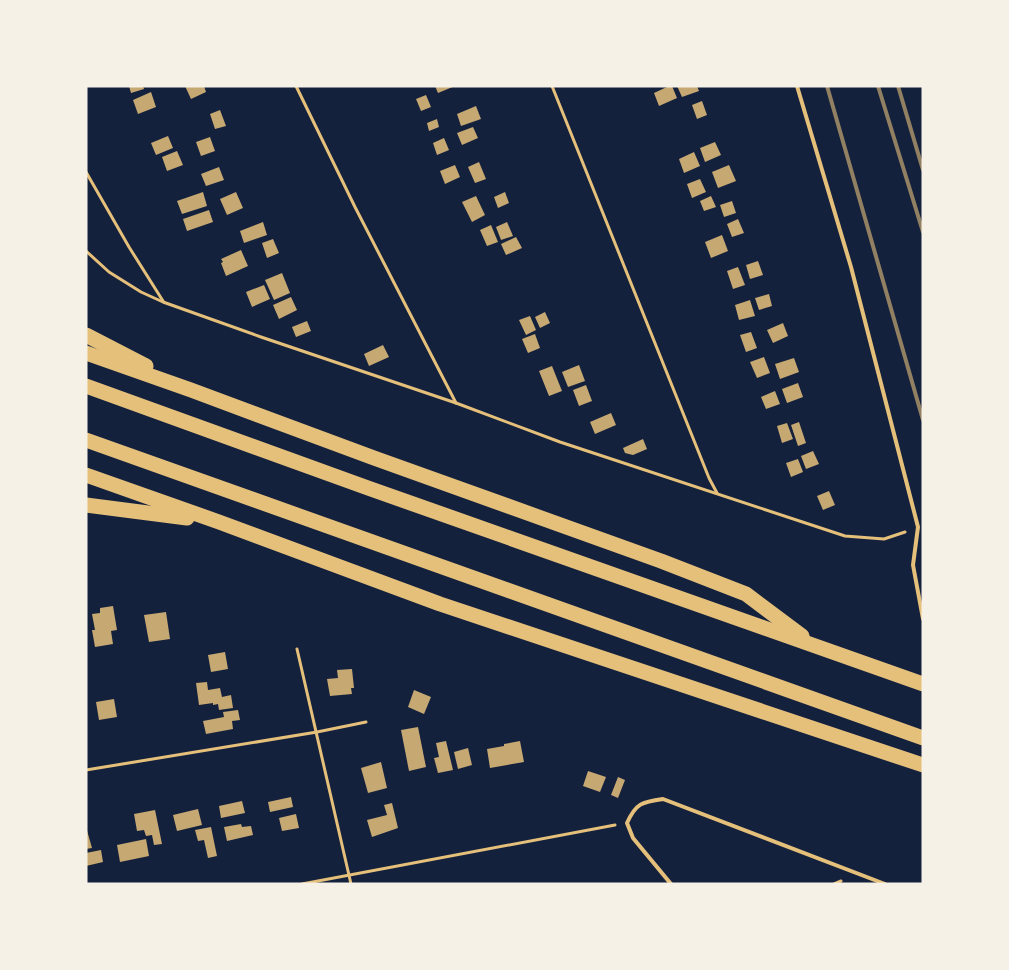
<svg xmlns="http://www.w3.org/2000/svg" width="1009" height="970" font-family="'Exo 2',sans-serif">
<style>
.building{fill:#c6a872}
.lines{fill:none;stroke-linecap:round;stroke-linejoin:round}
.path{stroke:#e5c07b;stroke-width:3}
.service{stroke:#e5c07b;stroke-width:4}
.motorway{stroke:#e5c07b;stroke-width:15}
.rail{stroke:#918062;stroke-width:4}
</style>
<rect width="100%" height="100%" fill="#14213d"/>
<g class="building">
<polygon points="129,86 143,86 144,89 131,93"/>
<polygon points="185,86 204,86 206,92 191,99"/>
<polygon points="435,86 455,86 438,93"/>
<polygon points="669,86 672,86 677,98 659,106 654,93"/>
<polygon points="677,86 697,86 699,91 682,97"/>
<polygon points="151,92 156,107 138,114 133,100"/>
<polygon points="426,95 431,107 421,111 416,99"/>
<polygon points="702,101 707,115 697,119 692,105"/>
<polygon points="476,106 481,119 461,126 457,114"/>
<polygon points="220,110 226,126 215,129 210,114"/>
<polygon points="437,119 439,127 429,131 427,123"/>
<polygon points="473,127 478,138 462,145 457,133"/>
<polygon points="168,136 173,148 156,155 151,143"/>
<polygon points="210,137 215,151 201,156 196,142"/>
<polygon points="444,138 449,150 437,155 433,143"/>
<polygon points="715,142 721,155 705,162 700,148"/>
<polygon points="177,151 183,165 167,171 162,157"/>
<polygon points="694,152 700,166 684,173 679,159"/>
<polygon points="479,162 486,179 475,183 468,167"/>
<polygon points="455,165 460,177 445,184 440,171"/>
<polygon points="729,165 736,181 718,188 712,172"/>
<polygon points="219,167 224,180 206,186 201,174"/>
<polygon points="700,179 706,192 692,198 687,184"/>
<polygon points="203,192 207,206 182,214 177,201"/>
<polygon points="236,192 243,208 227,215 220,199"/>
<polygon points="505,192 509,203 498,208 494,197"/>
<polygon points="476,196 485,215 472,222 462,202"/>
<polygon points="711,196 716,207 704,211 700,201"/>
<polygon points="732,201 736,213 724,217 720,205"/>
<polygon points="209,210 213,222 187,231 183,219"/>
<polygon points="738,219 744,233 732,237 727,224"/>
<polygon points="263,222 267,235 244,243 240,231"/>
<polygon points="507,222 513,236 501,240 496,227"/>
<polygon points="491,225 498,242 487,246 480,230"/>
<polygon points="722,235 728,251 711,258 705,242"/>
<polygon points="516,237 522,248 506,255 501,244"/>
<polygon points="273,239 279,253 267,258 262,243"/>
<polygon points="241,250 248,266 226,276 221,263 223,262 221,259"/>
<polygon points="758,261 763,275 750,279 746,265"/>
<polygon points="738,267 745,285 733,289 727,271"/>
<polygon points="282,273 290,293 274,300 265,280"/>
<polygon points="264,285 270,299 252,307 246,292"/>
<polygon points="769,294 772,306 759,310 755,298"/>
<polygon points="291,297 297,310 279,319 273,305"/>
<polygon points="750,300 755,316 739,320 735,305"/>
<polygon points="545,312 550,323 540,328 535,317"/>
<polygon points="530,316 536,330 526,335 519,320"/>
<polygon points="307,321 311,331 296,337 292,327"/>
<polygon points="783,323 788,336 773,343 767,330"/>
<polygon points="751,332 757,348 746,352 740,335"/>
<polygon points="535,334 540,348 528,353 522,339"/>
<polygon points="383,345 389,357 369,366 364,354"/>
<polygon points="764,357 770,373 757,378 750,362"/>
<polygon points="794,358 799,372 780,379 775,364"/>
<polygon points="579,365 585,381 568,387 562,372"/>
<polygon points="552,366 562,391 549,396 539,371"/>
<polygon points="798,383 803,397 787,403 782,389"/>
<polygon points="586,385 592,401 579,406 573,390"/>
<polygon points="775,391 780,404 766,409 761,397"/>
<polygon points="611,413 616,425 595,434 590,422"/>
<polygon points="799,422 806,443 798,446 791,425"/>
<polygon points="787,423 793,439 782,443 777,426"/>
<polygon points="643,439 647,449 633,455 625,453 623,448"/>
<polygon points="813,451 819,464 806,469 801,456"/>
<polygon points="798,459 803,472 791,477 786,463"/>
<polygon points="829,491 835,505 823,510 817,496"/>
<polygon points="113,606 117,630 111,631 113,644 95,647 92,630 95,630 92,614 100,613 100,608"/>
<polygon points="166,612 170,639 149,642 144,615"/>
<polygon points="225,652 228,669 211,672 208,655"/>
<polygon points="352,669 354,688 351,688 352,694 330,696 327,679 338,678 337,670"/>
<polygon points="207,682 208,690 220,688 222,697 231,695 233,708 219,710 218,704 213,705 213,703 199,705 196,683"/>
<polygon points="414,690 431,697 424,714 408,707"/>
<polygon points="114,699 117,717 99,720 96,702"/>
<polygon points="238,710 240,720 232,721 233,729 206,734 203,721 224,717 223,712"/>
<polygon points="418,727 426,767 409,771 401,730"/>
<polygon points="446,741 453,770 438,773 434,758 439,757 436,743"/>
<polygon points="520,741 524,762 490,768 487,749 504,746 504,744"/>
<polygon points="468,748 472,765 458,769 454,752"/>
<polygon points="381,762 387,788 368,793 361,768"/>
<polygon points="588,771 606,777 600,792 583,786"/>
<polygon points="618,777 625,780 618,798 611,795"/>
<polygon points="291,797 293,807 270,812 268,802"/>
<polygon points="242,801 245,813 221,818 219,806"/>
<polygon points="392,803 398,828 372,837 367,820 387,815 384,805"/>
<polygon points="198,809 202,825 177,831 173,815"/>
<polygon points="155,810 162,844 154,845 152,835 146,836 144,830 137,831 134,814"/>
<polygon points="296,814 299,828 282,831 279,818"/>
<polygon points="241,824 242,827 251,826 253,835 227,841 224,827"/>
<polygon points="86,827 92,848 86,849"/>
<polygon points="211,827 217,856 208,858 204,840 198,841 195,830"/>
<polygon points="146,839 149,856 120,862 117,845"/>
<polygon points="101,850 103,862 86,866 86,853"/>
</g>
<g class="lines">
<g class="path">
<polyline points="296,86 355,207 456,403"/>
<polyline points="552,86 709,478 717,493"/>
<polyline points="86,172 129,247 163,301"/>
<polyline points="86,251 109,272 141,292 163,302 261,337 456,403 560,442 845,536 884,539 905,532"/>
<polyline points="297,649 351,884"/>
<polyline points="86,770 317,732 366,722"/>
<polyline points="302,884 615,825"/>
<polyline points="834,884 841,881"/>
</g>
<g class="service">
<polyline points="797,86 851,267 918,527 913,565 923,619"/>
<path d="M671 884 633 838 627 823C636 803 642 802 663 799L885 884"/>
</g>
<g class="motorway">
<polyline points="86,335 146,366"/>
<polyline points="86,353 191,390 374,458 661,561 746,594 802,636"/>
<polyline points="86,386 368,488 923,684"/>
<polyline points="86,440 923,738"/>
<polyline points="86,475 219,522 440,604 923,765"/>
<polyline points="86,505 187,518"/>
</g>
<g class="rail">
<polyline points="827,86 923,420"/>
<polyline points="878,86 923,232"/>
<polyline points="898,86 923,170"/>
</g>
</g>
<rect width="1009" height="970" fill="none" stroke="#f6f1e7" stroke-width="175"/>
</svg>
